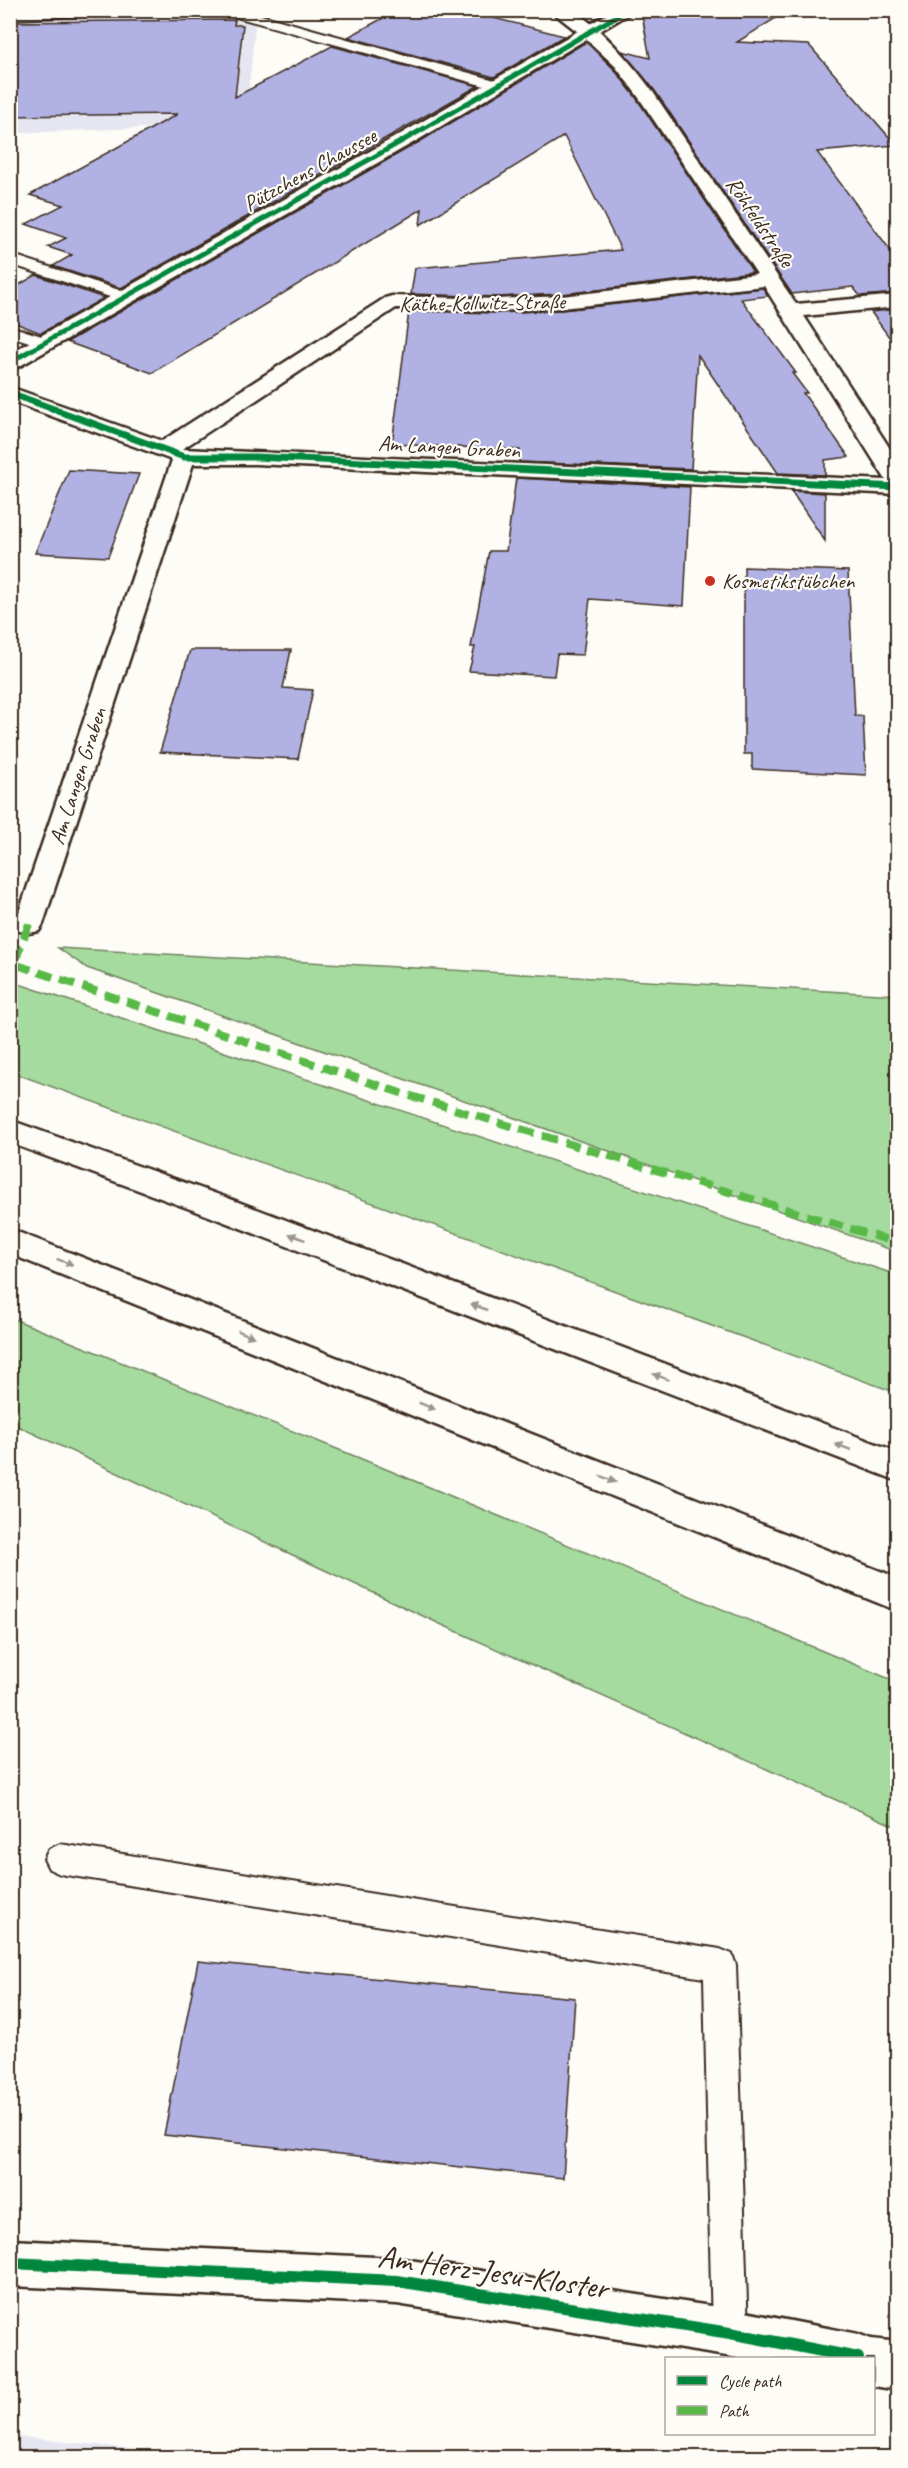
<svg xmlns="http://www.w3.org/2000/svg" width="908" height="2468" font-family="Caveat,sans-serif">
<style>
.built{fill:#e6e6f1}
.green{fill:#a5db9e;stroke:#70825e;stroke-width:1.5}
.building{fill:#b1b1e3;stroke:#3b2a1e;stroke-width:1.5}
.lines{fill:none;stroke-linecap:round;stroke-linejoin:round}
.service-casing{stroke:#3b2a1e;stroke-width:4}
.minor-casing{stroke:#3b2a1e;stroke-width:5}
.tertiary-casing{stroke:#3b2a1e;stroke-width:5}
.motorway-casing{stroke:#3b2a1e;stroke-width:5}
.service{fill:#fdfcf7;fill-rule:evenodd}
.minor{fill:#fdfcf7;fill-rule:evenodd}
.tertiary{fill:#fdfcf7;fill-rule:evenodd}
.motorway{fill:#fdfcf7;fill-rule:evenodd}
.quiet{stroke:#58b947;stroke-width:8;stroke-dasharray:15 8;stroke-linecap:butt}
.cycleway-far2-casing{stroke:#fdfcf7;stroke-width:8}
.cycleway-far1-casing{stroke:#fdfcf7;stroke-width:10}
.cycleway-casing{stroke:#fdfcf7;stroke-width:16}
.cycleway-far2{stroke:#00873e;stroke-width:5}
.cycleway-far1{stroke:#00873e;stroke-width:7}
.cycleway{stroke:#00873e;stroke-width:12}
.oneway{fill:#9c938a}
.poi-dot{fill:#c8321e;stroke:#fdfcf7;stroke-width:2}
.labels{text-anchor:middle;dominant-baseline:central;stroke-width:4.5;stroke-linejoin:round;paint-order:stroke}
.far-street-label{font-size:22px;fill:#3b2a1e;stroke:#fdfcf7}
.far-poi-label{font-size:22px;fill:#3b2a1e;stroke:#fdfcf7;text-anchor:start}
.near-street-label{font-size:32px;fill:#3b2a1e;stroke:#fdfcf7}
</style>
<rect width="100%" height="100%" fill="#fdfcf7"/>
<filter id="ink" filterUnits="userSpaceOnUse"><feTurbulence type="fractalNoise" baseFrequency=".0167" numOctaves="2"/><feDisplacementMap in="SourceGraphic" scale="12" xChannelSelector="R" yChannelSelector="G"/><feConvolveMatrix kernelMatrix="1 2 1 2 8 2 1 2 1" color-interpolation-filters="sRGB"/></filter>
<g filter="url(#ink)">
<g class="built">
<polygon points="10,11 253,11 256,18 245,124 17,133 11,159"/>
<polygon points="11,2436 209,2457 11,2457"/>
</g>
<g class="green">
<polygon points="58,948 897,995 897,1252 87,968"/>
<polygon points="10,981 897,1275 897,1393 11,1072"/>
<polygon points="11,1318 357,1457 897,1682 897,1827 440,1624 11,1423"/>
</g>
<g class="building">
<polygon points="398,10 463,10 564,36 494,77 348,37"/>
<polygon points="691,10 789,10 737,42 809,45 896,145 817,152 897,259 897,293 860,296 853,287 792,294 655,91 622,51 650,58 642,15 684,14"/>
<polygon points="235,20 234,25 243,25 235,97 332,46 478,86 121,288 53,266 72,255 48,247 66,238 26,224 63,205 30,195 178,114 10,116 10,22"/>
<polygon points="586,42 613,68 635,96 753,272 562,294 498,297 411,294 415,268 621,250 564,136 420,225 422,209 152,373 67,342 419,142"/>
<polygon points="36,275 104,298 41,333 10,321 10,290"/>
<polygon points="763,288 768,296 741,299 796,373 792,373 807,393 803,393 849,457 825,460 825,475 778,473 698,355 691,469 519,462 520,450 392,444 409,311 498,313 562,310"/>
<polygon points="897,309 897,348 871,312"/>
<polygon points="69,470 139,474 108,557 35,553"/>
<polygon points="516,478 690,487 684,606 590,599 583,655 557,654 554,676 469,671 475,647 471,647 489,551 506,551"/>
<polygon points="791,491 825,493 825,541"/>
<polygon points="744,567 848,571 855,716 863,716 866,775 752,769 752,754 744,754"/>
<polygon points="190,650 291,650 283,688 313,690 298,759 160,752"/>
<polygon points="198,1961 575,1998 563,2178 164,2135"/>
</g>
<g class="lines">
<defs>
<g id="service">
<polygon points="142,10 136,14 10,19 10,11"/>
<polygon points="211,10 238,10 261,15 502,82 504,85 502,88 492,88"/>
<polygon points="10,254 131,294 133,297 125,302 119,300 10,264"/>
<polygon points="10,326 51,339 53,342 45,347 10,336"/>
<polygon points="60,1844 720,1949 732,1954 736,1965 748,2333 743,2346 730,2351 717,2346 712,2333 704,1978 60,1874 49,1869 44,1859 49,1849"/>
</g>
<g id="minor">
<path d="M550 10C556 10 563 9 569 10 592 16 639 72 653 92L796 304 898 295V307L804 316 898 461V494L255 464H193L43 924 39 931 29 933 19 931 15 924 172 460 10 401V387L162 441 385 298 392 296 498 299 562 296 757 274 637 95 615 66 583 36ZM764 286 886 480 182 449 396 308 498 311 562 308Z"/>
<polygon points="10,2240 397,2258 730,2309 858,2334 871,2339 898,2342 898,2390 874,2386 874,2358 739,2358 397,2304 10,2286"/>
</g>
<polygon id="tertiary" points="614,10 635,10 418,140 18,367 10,368 10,353 404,132"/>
<g id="motorway">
<polygon points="10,1120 225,1197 898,1452 898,1481 201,1213 10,1143"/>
<polygon points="10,1229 898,1578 898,1611 10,1254"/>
</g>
</defs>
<use href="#service" class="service-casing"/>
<use href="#minor" class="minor-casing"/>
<use href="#tertiary" class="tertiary-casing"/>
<use href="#motorway" class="motorway-casing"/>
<use href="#service" class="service"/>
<use href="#minor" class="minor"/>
<use href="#tertiary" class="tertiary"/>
<use href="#motorway" class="motorway"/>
<polyline class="quiet" points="29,924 14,964 401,1093 898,1243"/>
<defs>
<polyline id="cycleway-far2" points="10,362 411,136 627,10"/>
<polyline id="cycleway-far1" points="10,393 184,457 255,457 898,487"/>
<polyline id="cycleway" points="10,2263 397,2281 730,2333 858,2358"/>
</defs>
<use href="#cycleway-far2" class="cycleway-far2-casing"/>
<use href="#cycleway-far1" class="cycleway-far1-casing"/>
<use href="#cycleway" class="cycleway-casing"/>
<use href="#cycleway-far2" class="cycleway-far2"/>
<use href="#cycleway-far1" class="cycleway-far1"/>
<use href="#cycleway" class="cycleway"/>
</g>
<defs><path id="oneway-solid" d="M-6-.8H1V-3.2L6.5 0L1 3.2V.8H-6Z" transform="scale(1.5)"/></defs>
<g class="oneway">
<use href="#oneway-solid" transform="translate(297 1237) rotate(-159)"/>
<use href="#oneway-solid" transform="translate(65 1262) rotate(21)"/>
<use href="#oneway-solid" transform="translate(479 1307) rotate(-159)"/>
<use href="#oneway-solid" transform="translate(246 1334) rotate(22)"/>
<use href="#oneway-solid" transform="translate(661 1377) rotate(-159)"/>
<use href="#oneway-solid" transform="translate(427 1406) rotate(22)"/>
<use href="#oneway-solid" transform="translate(843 1447) rotate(-159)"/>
<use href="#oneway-solid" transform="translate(608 1479) rotate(22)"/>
</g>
</g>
<circle class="poi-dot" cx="710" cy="581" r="6"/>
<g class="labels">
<g class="far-street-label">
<text transform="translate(310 170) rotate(-29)">Pützchens Chaussee</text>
<text transform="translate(760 222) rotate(56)">Röhfeldstraße</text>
<text transform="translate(482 303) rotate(-1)">Käthe-Kollwitz-Straße</text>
<text transform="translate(449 447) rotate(3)">Am Langen Graben</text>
<text transform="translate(78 776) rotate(-72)">Am Langen Graben</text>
</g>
<g class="far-poi-label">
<text x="722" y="581">Kosmetikstübchen</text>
</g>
<g class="near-street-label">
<text transform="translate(493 2272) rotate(8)">Am Herz-Jesu-Kloster</text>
</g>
</g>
<rect width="908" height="2468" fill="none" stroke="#fdfcf7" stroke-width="36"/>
<rect x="18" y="18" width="872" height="2432" fill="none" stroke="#3b2a1e" stroke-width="2" filter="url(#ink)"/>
<rect x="665" y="2357" width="210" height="78" fill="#fdfcf7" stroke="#afa8a0" stroke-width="1.5"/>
<rect x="677" y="2376" width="30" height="9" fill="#00873e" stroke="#afa8a0" stroke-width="1.5"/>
<text x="719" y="2387" font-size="18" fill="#3b2a1e">Cycle path</text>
<rect x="677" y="2406" width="30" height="9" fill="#58b947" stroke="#afa8a0" stroke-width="1.5"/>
<text x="719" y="2417" font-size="18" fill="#3b2a1e">Path</text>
</svg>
